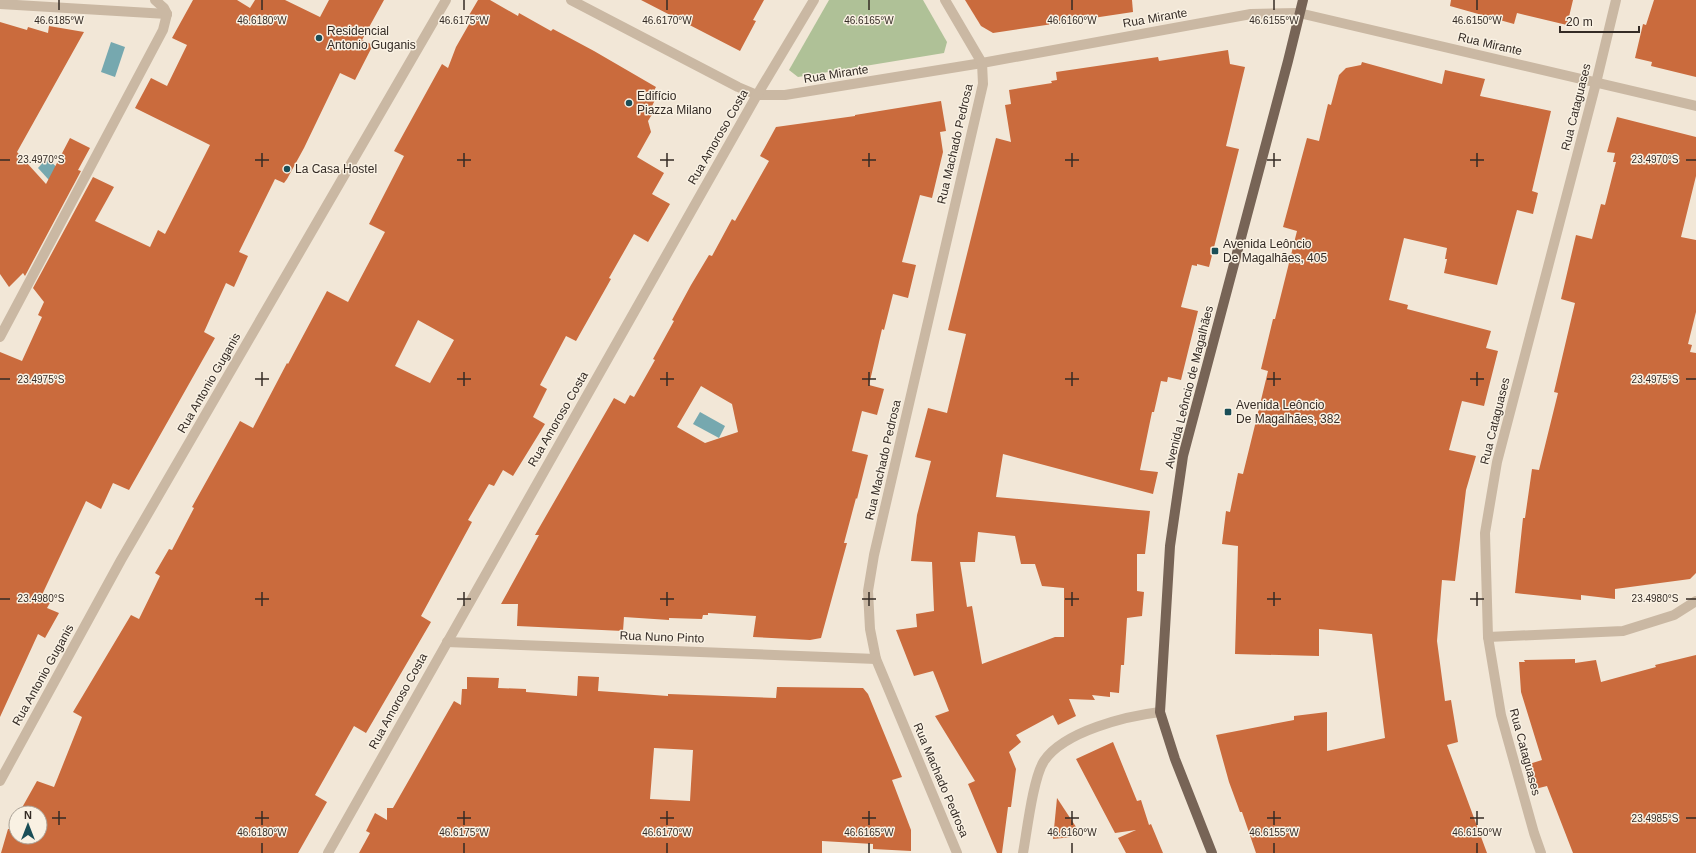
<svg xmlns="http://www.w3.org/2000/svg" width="1696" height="853" font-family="Helvetica,sans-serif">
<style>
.green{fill:#afc197}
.water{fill:#76a8af}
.building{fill:#ca6b3d;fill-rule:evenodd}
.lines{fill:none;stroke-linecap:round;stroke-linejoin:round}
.minor{stroke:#cab8a3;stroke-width:10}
.major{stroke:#776456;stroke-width:10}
.ticks{fill:none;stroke:#342b25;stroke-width:1.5}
.poi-dot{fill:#1a4e57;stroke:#f9f1e3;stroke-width:1.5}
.labels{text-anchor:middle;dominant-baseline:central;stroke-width:3;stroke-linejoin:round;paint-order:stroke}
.street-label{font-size:12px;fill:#342b25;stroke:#f9f1e3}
.poi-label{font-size:12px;fill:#342b25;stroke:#f9f1e3;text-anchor:start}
.ticks-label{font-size:10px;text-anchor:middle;fill:#342b25;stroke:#f9f1e3;stroke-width:3;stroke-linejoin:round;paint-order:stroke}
</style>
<rect width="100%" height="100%" fill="#f2e7d7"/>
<polygon class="green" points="829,0 923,0 947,42 944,53 798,77 789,70"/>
<g class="water">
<polygon points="111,42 125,47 115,77 101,72"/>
<polygon points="47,158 68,178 59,191 38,168"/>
<polygon points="700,412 725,426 719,438 693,424"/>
</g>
<g class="building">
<polygon points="193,0 237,0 250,8 255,0 285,0 320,17 329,0 384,0 362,40 373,45 355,80 340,73 304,148 287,179 284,183 275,179 239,252 248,256 234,287 226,283 204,332 215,338 129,490 113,483 101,509 86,501 41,597 51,601 47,608 59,613 45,638 38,634 0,717 0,352 22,361 42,317 38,315 44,302 33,288 93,177 114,187 95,221 150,247 158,230 165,234 210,145 135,108 151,78 167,86 187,45 172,38"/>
<path d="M478 0H490L518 16 519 13 551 31 553 29 594 51 656 87 651 96 656 98 651 108 654 111 648 121 651 132 637 157 664 173 652 194 670 204 648 242 634 234 609 278 611 279 576 341 566 336 540 385 547 389 533 417 545 424 513 476 503 470 494 486 489 484 468 520 472 522 421 616 431 622 366 733 354 726 315 795 327 802 298 853H1L8 829H10L16 818V837H40V813H19L37 781 54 787 82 717 73 712 131 615 139 619 160 576 155 573 169 549 172 550 194 508 192 507 240 421 253 428 287 363 288 364 327 291 348 302 385 232 369 224 404 156 394 151 442 64 448 68 456 47 472 19 468 17ZM418 320 454 340 430 383 395 366Z"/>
<polygon points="641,0 764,0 753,20 756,21 740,51"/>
<polygon points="965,0 1132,0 1133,12 993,33 981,26"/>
<polygon points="1451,0 1573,0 1567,25 1517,13 1514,24 1450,6"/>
<polygon points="1654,0 1696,0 1696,77 1651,66 1652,62 1635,58 1643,24 1646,25"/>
<polygon points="0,22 27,30 28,27 48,33 49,26 84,32 17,152 46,184 70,138 90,148 78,170 81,171 25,276 23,273 9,287 0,274"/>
<path d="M1228 50 1230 64 1245 67 1226 146 1239 149 1209 267 1197 264V266L1192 265 1181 307 1198 311 1181 380 1168 377 1167 382 1161 381 1154 412H1152L1140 470 1158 472 1153 494 1003 454 996 497 1150 511 1145 554H1137V591L1144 592 1142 616 1127 618 1124 665H1121L1119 693 1110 692V697L1092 695 1095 700 1069 699 1076 716 1058 725 1053 715 1016 735 1021 742 1009 752 1016 769 1011 807H1008L1002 853H997L968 784 975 781 935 716 949 711 933 671 914 676 896 630 917 627 916 614 934 611 932 562 911 561 917 515 931 461 915 457 928 408 947 413 966 334 948 330 996 138 1011 142 1005 105 1011 104 1009 90 1052 83 1051 81 1057 80 1056 72 1158 57 1159 61ZM978 532 1015 536 1021 564H1035L1042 586 1064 588V637H1055L982 664 972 606 967 607 960 562H975Z"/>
<polygon points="1362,62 1442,84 1445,70 1485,79 1480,96 1551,111 1532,191 1538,193 1533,214 1517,210 1497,285 1444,273 1447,259 1445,259 1447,248 1404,238 1389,300 1408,305 1407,309 1491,331 1486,348 1498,351 1484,406 1462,401 1449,450 1476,456 1466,490 1455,581 1442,580 1437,641 1445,701 1451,700 1458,742 1447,745 1487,853 1256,853 1242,812 1240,812 1229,782 1216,735 1294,720 1294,716 1327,712 1327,751 1385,738 1372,634 1319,629 1319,656 1235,654 1238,546 1222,544 1226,511 1230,512 1238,473 1243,474 1255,425 1268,371 1261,369 1273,319 1275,319 1297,231 1283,227 1307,138 1319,141 1328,104 1331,105 1339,75 1346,68 1361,65"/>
<path d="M941 101 946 131 940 132 943 152 932 198 920 195 902 262 916 265 908 298 893 294 884 330 882 329 869 385 884 389 877 415 862 411 852 451 868 455 857 499 856 498 844 543H847L821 638 810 640 753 637 756 616 708 613V615H703L702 619 669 618V620L624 617 623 631 517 626 518 604H501L539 535H535L614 398 625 404 630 395 634 397 655 360 653 359 674 321 672 320 691 285 709 255 712 256 732 219 735 221 769 161 760 156 776 127 855 116V115ZM701 386 732 404 738 432 705 443 677 427Z"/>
<polygon points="1617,117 1696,137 1696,176 1681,237 1696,240 1696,312 1688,344 1692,345 1690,352 1696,353 1696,573 1690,579 1615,589 1615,599 1581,595 1581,600 1515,593 1523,518 1525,518 1532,469 1539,470 1558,393 1554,392 1575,303 1561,299 1576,235 1592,239 1601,204 1605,205 1616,162 1613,162 1615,153 1607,152"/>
<polygon points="1696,655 1696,853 1573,853 1547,786 1535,789 1526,765 1542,760 1521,692 1519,662 1525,662 1524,660 1575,659 1575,663 1596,660 1601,682 1656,667 1655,665"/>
<path d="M578 676 599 677 598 691 668 696V694L776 698 777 687 863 688 868 694 902 777 892 780 911 830V851L873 849V844L822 841V853H359L370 833 366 831 375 813 387 820V808H393L454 701 461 705 462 689H467V677L499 678 498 688 526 689V692L577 696ZM654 748 693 750 690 801 650 799Z"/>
<polygon points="1113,742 1137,801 1141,800 1149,825 1151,824 1163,853 1126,853 1118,838 1136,830 1115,833 1076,759"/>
<polygon points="1057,798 1082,836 1053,839"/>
</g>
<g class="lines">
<g class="minor">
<polyline points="155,0 164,8 167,14"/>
<polyline points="571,0 738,87 757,95 785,95 982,63 1251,14 1299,13 1696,106"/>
<polyline points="945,0 982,63 983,84 874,555 868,591 870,629 876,659 957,853"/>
<polyline points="0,4 167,14"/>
<polyline points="0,337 163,30 167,14"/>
<polyline points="1488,637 1623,631 1674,615 1696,601"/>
<polyline points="447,642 876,659"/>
<polyline points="0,781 121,560 446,0"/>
<polyline points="328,853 757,95 814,0"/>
<path d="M1023 853C1027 831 1033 778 1044 761 1064 731 1127 716 1160 712"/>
<polyline points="1541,853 1534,833 1501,715 1488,637 1485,533 1497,462 1596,83 1616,0"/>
</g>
<polyline class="major" points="1212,853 1175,759 1160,712 1170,546 1183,456 1288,61 1303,0"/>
</g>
<path class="ticks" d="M59 0V10M262 0V10M464 0V10M667 0V10M869 0V10M1072 0V10M1274 0V10M1477 0V10M262 153V167M464 153V167M667 153V167M869 153V167M1072 153V167M1274 153V167M1477 153V167M0 160H10M255 160H269M457 160H471M660 160H674M862 160H876M1065 160H1079M1267 160H1281M1470 160H1484M1686 160H1696M262 372V386M464 372V386M667 372V386M869 372V386M1072 372V386M1274 372V386M1477 372V386M0 379H10M255 379H269M457 379H471M660 379H674M862 379H876M1065 379H1079M1267 379H1281M1470 379H1484M1686 379H1696M262 592V606M464 592V606M667 592V606M869 592V606M1072 592V606M1274 592V606M1477 592V606M0 599H10M255 599H269M457 599H471M660 599H674M862 599H876M1065 599H1079M1267 599H1281M1470 599H1484M1686 599H1696M59 811V825M262 811V825M464 811V825M667 811V825M869 811V825M1072 811V825M1274 811V825M1477 811V825M52 818H66M255 818H269M457 818H471M660 818H674M862 818H876M1065 818H1079M1267 818H1281M1470 818H1484M1686 818H1696M262 843V853M464 843V853M667 843V853M869 843V853M1072 843V853M1274 843V853M1477 843V853"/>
<g class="poi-dot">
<circle cx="319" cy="38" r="4"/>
<circle cx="629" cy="103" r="4"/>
<circle cx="287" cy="169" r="4"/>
<rect x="1211" y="247" width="8" height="8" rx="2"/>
<rect x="1224" y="408" width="8" height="8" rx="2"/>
</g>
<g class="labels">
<g class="street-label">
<text transform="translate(1155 18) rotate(-10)">Rua Mirante</text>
<text transform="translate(1490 44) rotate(13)">Rua Mirante</text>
<text transform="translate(836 74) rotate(-9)">Rua Mirante</text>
<text transform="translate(1576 107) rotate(-76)">Rua Cataguases</text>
<text transform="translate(718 137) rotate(-60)">Rua Amoroso Costa</text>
<text transform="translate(955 144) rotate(-77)">Rua Machado Pedrosa</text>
<text transform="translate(209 383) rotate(-60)">Rua Antonio Guganis</text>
<text transform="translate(1189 387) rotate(-76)">Avenida Leôncio de Magalhães</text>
<text transform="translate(558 419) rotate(-60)">Rua Amoroso Costa</text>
<text transform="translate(1495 421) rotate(-76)">Rua Cataguases</text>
<text transform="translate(883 460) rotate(-77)">Rua Machado Pedrosa</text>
<text transform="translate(662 637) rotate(2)">Rua Nuno Pinto</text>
<text transform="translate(43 675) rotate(-61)">Rua Antonio Guganis</text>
<text transform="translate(398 701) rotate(-61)">Rua Amoroso Costa</text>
<text transform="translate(1525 752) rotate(75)">Rua Cataguases</text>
<text transform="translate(941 780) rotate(67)">Rua Machado Pedrosa</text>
</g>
<g class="poi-label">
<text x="327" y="31">Residencial<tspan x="327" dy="14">Antonio Guganis</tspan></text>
<text x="637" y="96">Edifício<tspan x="637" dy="14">Piazza Milano</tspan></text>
<text x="295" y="169">La Casa Hostel</text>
<text x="1223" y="244">Avenida Leôncio<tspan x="1223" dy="14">De Magalhães, 405</tspan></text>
<text x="1236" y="405">Avenida Leôncio<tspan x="1236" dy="14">De Magalhães, 382</tspan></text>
</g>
</g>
<g class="ticks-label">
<text x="59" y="24">46.6185°W</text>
<text x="262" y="24">46.6180°W</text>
<text x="464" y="24">46.6175°W</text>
<text x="667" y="24">46.6170°W</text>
<text x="869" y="24">46.6165°W</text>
<text x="1072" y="24">46.6160°W</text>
<text x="1274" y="24">46.6155°W</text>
<text x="1477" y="24">46.6150°W</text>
<text x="41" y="163">23.4970°S</text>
<text x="1655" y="163">23.4970°S</text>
<text x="41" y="383">23.4975°S</text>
<text x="1655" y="383">23.4975°S</text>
<text x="41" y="602">23.4980°S</text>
<text x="1655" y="602">23.4980°S</text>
<text x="1655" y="822">23.4985°S</text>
<text x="262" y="836">46.6180°W</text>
<text x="464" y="836">46.6175°W</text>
<text x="667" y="836">46.6170°W</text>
<text x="869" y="836">46.6165°W</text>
<text x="1072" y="836">46.6160°W</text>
<text x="1274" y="836">46.6155°W</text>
<text x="1477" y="836">46.6150°W</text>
</g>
<g transform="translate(28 825)"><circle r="19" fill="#f9f1e3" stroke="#aaa297"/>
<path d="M0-3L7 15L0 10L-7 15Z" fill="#1a4e57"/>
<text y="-6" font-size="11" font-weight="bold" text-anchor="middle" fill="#342b25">N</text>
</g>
<path d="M1560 26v6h79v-6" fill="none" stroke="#342b25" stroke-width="2"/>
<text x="1566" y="26" font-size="12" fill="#342b25" stroke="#f9f1e3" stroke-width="3" paint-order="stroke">20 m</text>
</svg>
